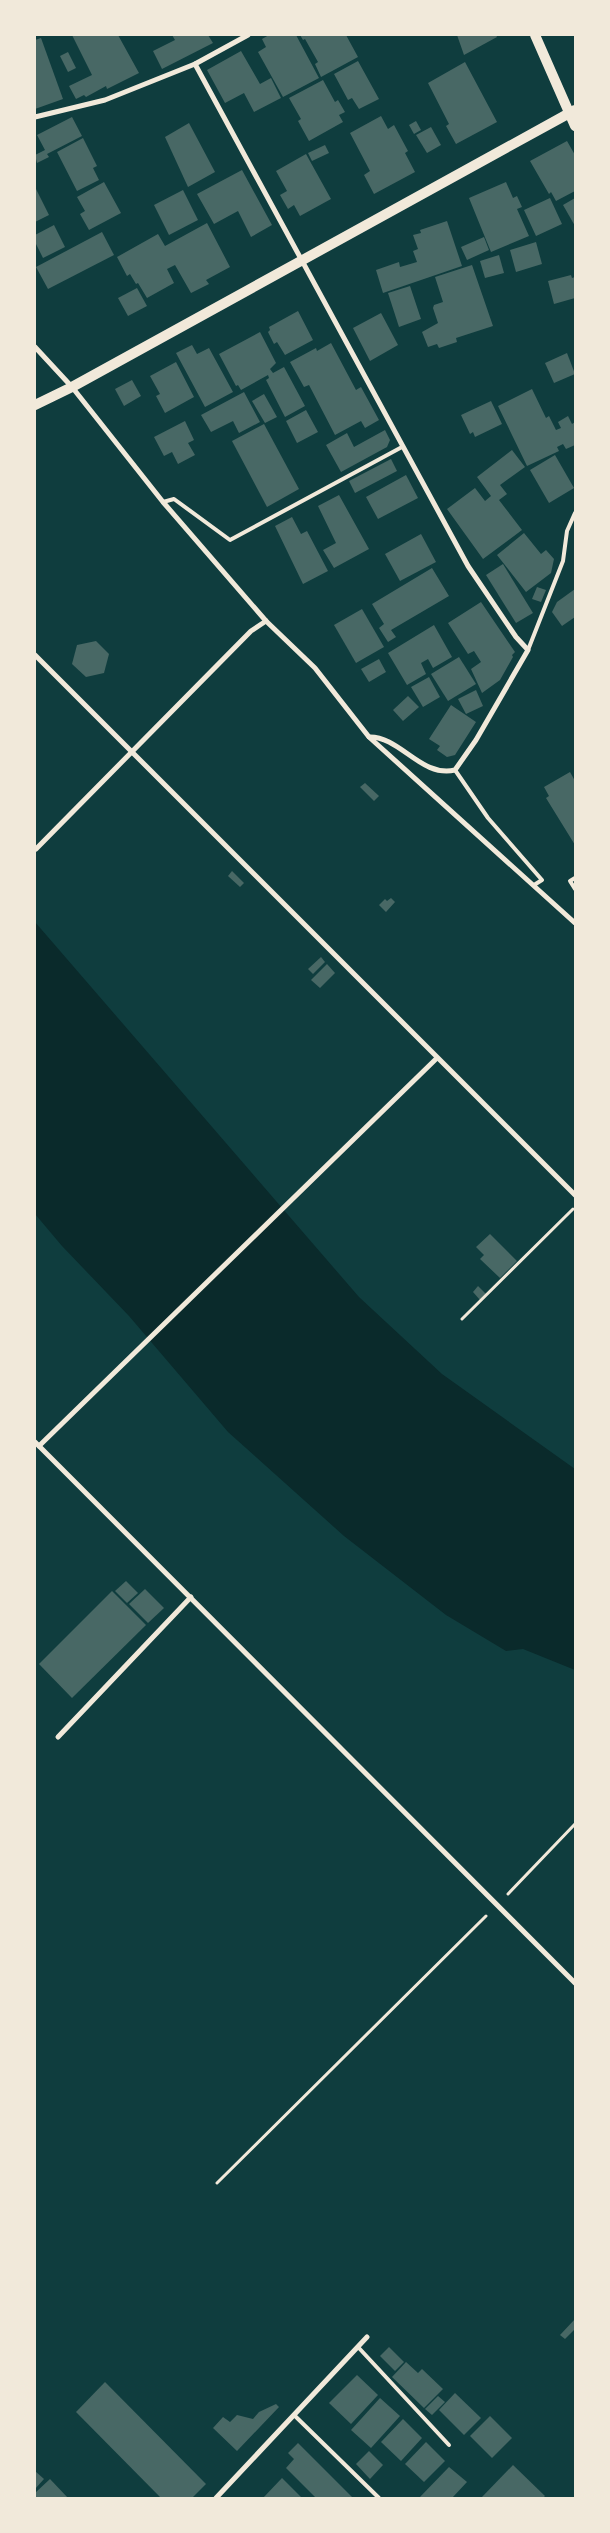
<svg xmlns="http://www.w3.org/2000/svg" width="610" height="2533" font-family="'Sofia Sans Condensed',sans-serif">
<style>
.water{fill:#0a2a2b}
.building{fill:#486865}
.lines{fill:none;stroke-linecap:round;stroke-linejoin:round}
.path{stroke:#f1e9da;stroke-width:3}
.service{stroke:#f1e9da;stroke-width:4}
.minor{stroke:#f1e9da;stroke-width:5}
.secondary{stroke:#f1e9da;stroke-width:10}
</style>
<rect width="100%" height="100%" fill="#0f3d3e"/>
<polygon class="water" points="35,922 359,1297 442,1374 575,1469 575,1670 523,1649 506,1651 446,1615 344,1536 228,1432 129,1316 62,1246 35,1214"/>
<g class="building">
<polygon points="72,35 118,35 139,73 107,89 106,86 86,97 84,95 76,99 69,86 92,75"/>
<polygon points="172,35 208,35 213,43 162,69 153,51 175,40"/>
<polygon points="269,35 296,35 319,78 283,97 258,52 266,47 262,39"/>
<polygon points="300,35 346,35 358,57 321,77 315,64 318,62 305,39 303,40"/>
<polygon points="457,35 496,35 497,37 464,55"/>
<polygon points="41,38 63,99 35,109 35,40"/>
<polygon points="241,51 260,84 271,78 281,98 254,112 244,93 225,103 207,70"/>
<polygon points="68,52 76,68 68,72 60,56"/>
<polygon points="358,61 379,99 359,109 352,98 348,100 334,74"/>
<polygon points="465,62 497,122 456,144 446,126 449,124 428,83"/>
<polygon points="323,80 335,102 338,100 345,112 339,115 343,122 309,141 298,121 301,119 289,98"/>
<polygon points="381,116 388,129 394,125 408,151 405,153 415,172 374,194 364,175 370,171 350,133"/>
<polygon points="72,117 82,136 47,154 49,157 37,163 35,155 45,150 37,135"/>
<polygon points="416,121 421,130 414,134 409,125"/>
<polygon points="189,123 215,172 188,187 165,137"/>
<polygon points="431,127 441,145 427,153 416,135"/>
<polygon points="83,138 97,166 93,168 99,180 77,191 57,152"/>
<polygon points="567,141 575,155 575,191 556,201 551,192 549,194 530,161"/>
<polygon points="325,145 329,153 312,161 308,153"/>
<polygon points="306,154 331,199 300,216 294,205 288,209 280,195 287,191 276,171"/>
<polygon points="242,170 272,225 251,237 238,211 214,224 197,194"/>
<polygon points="104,182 121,213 89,230 80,214 85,211 77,197"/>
<polygon points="506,182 513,198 517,196 522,207 517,209 529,236 491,252 469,198"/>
<polygon points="35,187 49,215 35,222"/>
<polygon points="183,190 198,220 169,235 154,205"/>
<polygon points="550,198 562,224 536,236 524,210"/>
<polygon points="575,198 575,226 563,205"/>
<polygon points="447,221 462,266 383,293 376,270 399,262 400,267 417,262 413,251 418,249 413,235 421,233 420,230"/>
<polygon points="207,223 230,267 206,280 209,284 191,293 175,265 167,269 174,283 147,298 138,283 136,284 130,274 127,276 117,257 158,234 165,246"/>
<polygon points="54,225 65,247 43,258 35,242 35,235"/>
<polygon points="102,232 114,255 48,289 36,267"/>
<polygon points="484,237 489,250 467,260 461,247"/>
<polygon points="536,242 542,264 516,272 510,250"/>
<polygon points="499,255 504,273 485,278 480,261"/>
<polygon points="472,265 493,326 456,338 457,342 439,348 437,344 428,347 422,332 438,323 433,308 434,305 443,302 435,277"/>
<polygon points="571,275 572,278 575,277 575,298 554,304 548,281"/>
<polygon points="410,286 421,319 399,327 388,293"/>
<polygon points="137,288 147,306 128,316 118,298"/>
<polygon points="298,311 313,340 285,355 277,342 274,344 268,332 270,330 269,327"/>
<polygon points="381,313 398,345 370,361 353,328"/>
<polygon points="260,332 276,363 270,369 273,373 284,367 305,406 285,417 266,380 269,378 268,375 241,390 238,385 236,386 219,354"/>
<polygon points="331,343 356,390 361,387 379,420 365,428 361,421 335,435 309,385 304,387 290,362 316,348 317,351"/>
<polygon points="192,345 197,354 209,348 233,392 205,407 176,353"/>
<polygon points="567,353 575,374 554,383 545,363"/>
<polygon points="176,362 194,397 165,413 156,396 160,394 150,376"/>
<polygon points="132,380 141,396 124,406 115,389"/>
<polygon points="532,389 546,418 549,416 556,430 561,428 558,422 568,416 572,424 575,422 575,445 566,449 563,444 557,447 559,451 527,466 498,406"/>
<polygon points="244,392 260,422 239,433 233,421 211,432 201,415"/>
<polygon points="264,394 277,417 265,423 252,401"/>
<polygon points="491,401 502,424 475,437 473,432 470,434 461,415"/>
<polygon points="306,410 318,432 297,443 286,421"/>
<polygon points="185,421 194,440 188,443 195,455 178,464 172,452 164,456 154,437"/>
<polygon points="264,424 299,489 267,507 232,441"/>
<polygon points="385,430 390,440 387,447 341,472 326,445 347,433 354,447"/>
<polygon points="512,450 525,467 500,485 507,494 499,500 522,530 483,559 447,509 475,488 485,501 491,496 477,477"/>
<polygon points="555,455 574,488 549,503 530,470"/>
<polygon points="391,459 397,471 355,493 349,481"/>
<polygon points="406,475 418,498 378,519 366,497"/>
<polygon points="339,495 369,549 334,568 323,550 336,543 318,506"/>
<polygon points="292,517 301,534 307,531 328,571 303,584 275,526"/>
<polygon points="524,533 541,554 546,550 554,559 551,573 526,592 497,555"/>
<polygon points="421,534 436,562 400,581 385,554"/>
<polygon points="503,564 533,613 516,623 486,575"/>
<polygon points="432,568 449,596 391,630 396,637 388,642 379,628 384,624 372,604"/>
<polygon points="537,587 546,590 541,602 532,599"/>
<polygon points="575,589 575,617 562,626 552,612 557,602"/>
<polygon points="481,602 515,652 512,655 513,657 500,680 482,693 471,669 481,662 474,651 468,654 448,623"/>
<polygon points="362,609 384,647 356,663 334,625"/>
<polygon points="434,625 452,657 433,668 428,659 421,663 426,674 407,685 388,653"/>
<polygon points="96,641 109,654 104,673 86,677 72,664 77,645"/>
<polygon points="459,657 476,684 448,701 431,674"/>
<polygon points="379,659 386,672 369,682 361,669"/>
<polygon points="429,677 440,697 423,707 411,687"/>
<polygon points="476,690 483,706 466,714 458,699"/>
<polygon points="408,696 419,707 403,721 393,710"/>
<polygon points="451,705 476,722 455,755 447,757 437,750 440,746 429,739"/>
<polygon points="570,772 575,781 575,845 546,798 549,796 544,787"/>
<polygon points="365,783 379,796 374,801 360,787"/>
<polygon points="232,871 244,883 240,887 228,876"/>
<polygon points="391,898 395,902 386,912 379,905 385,899 387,901"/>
<polygon points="321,957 325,962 313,974 308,969"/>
<polygon points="327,964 335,973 320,988 311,980"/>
<polygon points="490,1234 517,1261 500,1278 480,1259 484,1255 476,1247"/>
<polygon points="478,1286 486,1294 480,1300 473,1292"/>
<polygon points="126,1581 138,1593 127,1603 115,1591"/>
<polygon points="145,1589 164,1608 148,1623 129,1604"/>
<polygon points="112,1591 146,1625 72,1698 39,1664"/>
<polygon points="575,2319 575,2329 565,2339 560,2335"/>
<polygon points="389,2347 404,2362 395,2371 380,2356"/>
<polygon points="406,2362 418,2373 422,2369 443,2389 424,2408 392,2377"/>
<polygon points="357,2375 378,2395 351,2424 329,2403"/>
<polygon points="105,2382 206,2484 192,2498 161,2498 76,2412"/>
<polygon points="455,2393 481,2418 464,2435 439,2410"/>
<polygon points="438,2396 445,2402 432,2415 425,2409"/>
<polygon points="380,2398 400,2416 371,2448 351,2430"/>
<polygon points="276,2404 279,2407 237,2451 213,2428 223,2417 230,2422 237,2415 253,2419 259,2412"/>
<polygon points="490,2416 512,2438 492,2458 470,2436"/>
<polygon points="403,2419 422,2438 401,2461 381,2442"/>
<polygon points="426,2442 445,2461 424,2482 405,2464"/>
<polygon points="298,2443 353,2498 316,2498 286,2468 294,2459 288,2453"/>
<polygon points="369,2451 383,2465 370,2479 356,2464"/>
<polygon points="513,2465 545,2496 543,2498 481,2498"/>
<polygon points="449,2467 467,2482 452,2498 419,2498"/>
<polygon points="35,2471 44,2479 35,2489"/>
<polygon points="282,2478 302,2498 263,2498"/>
<polygon points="50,2479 68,2498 35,2498 35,2493"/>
</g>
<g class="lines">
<g class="path">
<polyline points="462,1319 573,1209"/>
<polyline points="508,1894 575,1824"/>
<polyline points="217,2183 486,1916"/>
</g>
<g class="service">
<polyline points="163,502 174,499 230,540 402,447"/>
<polyline points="528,650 563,561 567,531 575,513"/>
<polyline points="455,770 488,818 542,880 534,885"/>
<polyline points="575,878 570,881 575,889"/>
<polyline points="358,2347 449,2445"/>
<polyline points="294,2415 379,2498"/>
</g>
<g class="minor">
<path d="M195 64 468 566 516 637 528 650 476 740 455 770C421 778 400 736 369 737"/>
<polyline points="35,117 105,100 195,64 248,35"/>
<polyline points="35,347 72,387 163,502 266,621 315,668 369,737 575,923"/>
<polyline points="35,655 575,1195"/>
<polyline points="36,849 251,631 266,621"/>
<polyline points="35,1442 575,1983"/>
<polyline points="39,1446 437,1058"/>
<polyline points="58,1737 191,1597"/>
<polyline points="216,2498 367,2337"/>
</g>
<g class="secondary">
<polyline points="535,35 575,126"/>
<polyline points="35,405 72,387 575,110"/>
</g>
</g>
<rect width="610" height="2533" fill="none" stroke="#f1e9da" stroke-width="72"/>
</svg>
